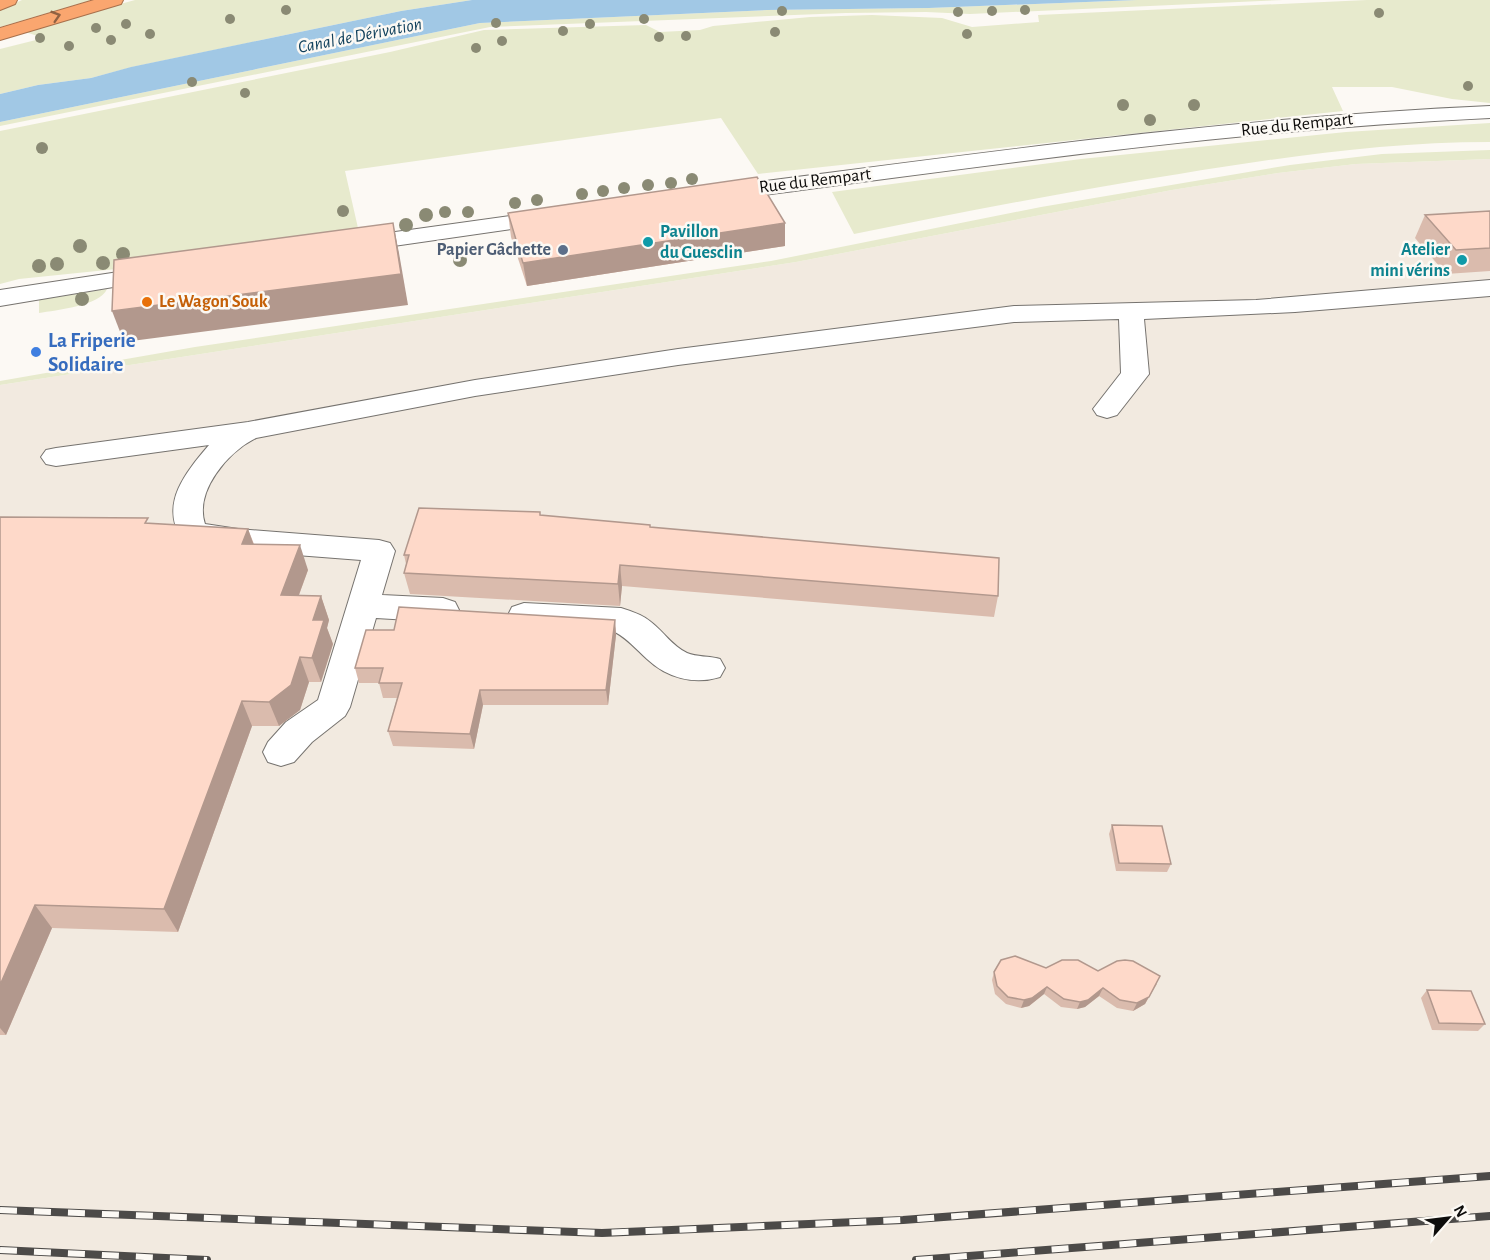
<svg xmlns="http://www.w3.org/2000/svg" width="1490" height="1260" font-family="'Alegreya Sans',sans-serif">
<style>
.built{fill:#f2eae0}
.green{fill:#e7eacd}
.water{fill:#a1c8e5}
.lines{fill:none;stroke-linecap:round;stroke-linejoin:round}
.minor-casing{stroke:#76736f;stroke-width:2}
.highway-casing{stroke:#a7704c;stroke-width:2}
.minor{fill:#fff;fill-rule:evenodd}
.highway{fill:#faa66f;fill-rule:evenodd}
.rail-casing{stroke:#4c4a48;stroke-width:8}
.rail{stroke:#fcf9f4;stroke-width:6;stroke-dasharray:17;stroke-linecap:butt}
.tree{fill:#8a8a74}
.wall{fill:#dabbad}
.shaded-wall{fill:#b2988d}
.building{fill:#fed9c9;stroke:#b2988d;stroke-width:1.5}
.oneway{stroke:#906142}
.culture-dot{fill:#0f9aa8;stroke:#fcf9f4;stroke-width:2}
.service-dot{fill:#5c6f8a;stroke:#fcf9f4;stroke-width:2}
.food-dot{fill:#e8710a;stroke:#fcf9f4;stroke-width:2}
.shop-dot{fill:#3f7fe0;stroke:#fcf9f4;stroke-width:2}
.labels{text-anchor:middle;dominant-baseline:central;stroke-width:5;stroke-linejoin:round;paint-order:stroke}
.far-water-label{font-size:18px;font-style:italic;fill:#10405c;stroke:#fcf9f4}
.far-street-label{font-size:18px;fill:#0e0d0c;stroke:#fcf9f4}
.far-culture-label{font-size:18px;font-weight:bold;fill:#0d838f;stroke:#fcf9f4;text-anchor:start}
.far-service-label{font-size:18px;font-weight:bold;fill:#4e5e75;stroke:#fcf9f4;text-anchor:end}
.far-food-label{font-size:18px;font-weight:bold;fill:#c56008;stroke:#fcf9f4;text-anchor:start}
.shop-label{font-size:21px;font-weight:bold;fill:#366cbe;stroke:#fcf9f4;text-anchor:start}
</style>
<rect width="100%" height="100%" fill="#fcf9f4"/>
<polygon class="built" points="1490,159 1490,1260 0,1260 0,385 796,262 1172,190 1278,173 1356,164"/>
<g class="green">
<polygon points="22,0 92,0 0,27 0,10"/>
<polygon points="135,0 472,0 401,11 132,67 91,78 38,85 0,94 0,49 44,38 22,31"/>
<polygon points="1137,0 1283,0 970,14 926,12 846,13 490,27 0,126 0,122 480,23 767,10 929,8"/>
<polygon points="1367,0 1490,0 1490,103 1452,99 1392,87 1332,87 1343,111 758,174 721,118 345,171 358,228 175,263 19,279 0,284 0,131 390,52 484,30 646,25 660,32 700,30 713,26 810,17 872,15 942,18 972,27 1039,22 1038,15"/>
<path d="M1490 123V142C1385 142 1283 157 1179 174 1070 191 962 212 854 234L832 192 1081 159 1346 132Z"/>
<polygon points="1490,150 1490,159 1356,164 1278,173 1172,190 796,262 0,385 0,381 195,347 771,261 1041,207 1290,165 1382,154"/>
<path d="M107 289C100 306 56 310 39 313V300Z"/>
</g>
<polygon class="water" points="472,0 1137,0 929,8 767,10 480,23 0,122 0,94 38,85 91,78 131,67 401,11"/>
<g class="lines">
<defs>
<g id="minor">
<path d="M1490 106V118C1232 130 976 167 720 201L712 199 709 194 712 189 720 187C976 154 1232 117 1490 106Z"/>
<polygon points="553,210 561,212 565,217 561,222 352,252 343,250 340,245 343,240 352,238"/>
<polygon points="158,266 167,268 170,273 167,278 0,306 0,290"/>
<path d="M1490 280V296L1295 312 1144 319 1149 374 1117 415 1107 418 1097 415 1093 409 1121 373 1119 319 1014 322 678 365 475 396 256 438C228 452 194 491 205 524L238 529 379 540 390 543 395 551 382 595 443 598 455 602 459 610 455 618 443 622 376 618 350 707 345 716 312 742 294 762 281 766 268 762 263 752 268 742 286 722 318 700 361 560 207 548 181 538C160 503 186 472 209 445L56 466 46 464 41 457 46 450 56 448 248 422 475 380 678 349 1014 306 1256 300Z"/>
<path d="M524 603 621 608C631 611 643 615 651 622 664 632 672 646 687 653 696 657 710 656 720 659L725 668 720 677C694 685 667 678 647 659 636 649 628 639 615 632L524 627 512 623 508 615 512 607Z"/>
</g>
<g id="highway">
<polygon points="0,0 17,0 15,4 0,10"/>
<polygon points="94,0 123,0 121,4 0,40 0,28"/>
</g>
</defs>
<use href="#minor" class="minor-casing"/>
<use href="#highway" class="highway-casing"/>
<use href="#minor" class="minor"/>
<use href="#highway" class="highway"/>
<defs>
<g id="rail">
<polyline points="0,1210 602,1233 903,1220 1490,1176"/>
<polyline points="0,1250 207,1260"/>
<polyline points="916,1260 1490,1216"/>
</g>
</defs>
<use href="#rail" class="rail-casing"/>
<use href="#rail" class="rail"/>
</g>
<g class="tree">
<circle cx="286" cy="10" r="5"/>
<circle cx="1025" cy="10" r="5"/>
<circle cx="782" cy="11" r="5"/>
<circle cx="992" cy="11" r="5"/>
<circle cx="958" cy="12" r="5"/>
<circle cx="1379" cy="13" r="5"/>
<circle cx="230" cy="19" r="5"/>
<circle cx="644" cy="19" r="5"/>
<circle cx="496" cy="23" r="5"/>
<circle cx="126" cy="24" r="5"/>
<circle cx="590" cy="24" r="5"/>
<circle cx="96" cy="28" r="5"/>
<circle cx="563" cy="31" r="5"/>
<circle cx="775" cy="32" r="5"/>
<circle cx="150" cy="34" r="5"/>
<circle cx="967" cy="34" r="5"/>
<circle cx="686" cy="36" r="5"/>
<circle cx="659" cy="37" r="5"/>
<circle cx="40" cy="38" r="5"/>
<circle cx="111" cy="40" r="5"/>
<circle cx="502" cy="41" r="5"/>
<circle cx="69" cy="46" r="5"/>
<circle cx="476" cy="48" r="5"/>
<circle cx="192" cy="82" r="5"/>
<circle cx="1468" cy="86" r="5"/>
<circle cx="245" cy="93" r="5"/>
<circle cx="1123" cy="105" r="6"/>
<circle cx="1194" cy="105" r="6"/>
<circle cx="1150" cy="120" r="6"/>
<circle cx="42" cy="148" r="6"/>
<circle cx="692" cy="179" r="6"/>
<circle cx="671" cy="183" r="6"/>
<circle cx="648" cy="185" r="6"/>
<circle cx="624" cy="188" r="6"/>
<circle cx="603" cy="191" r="6"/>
<circle cx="582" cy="194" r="6"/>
<circle cx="537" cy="200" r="6"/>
<circle cx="515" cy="203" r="6"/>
<circle cx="343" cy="211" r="6"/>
<circle cx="445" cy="212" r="6"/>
<circle cx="468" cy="212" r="6"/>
<circle cx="426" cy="215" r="7"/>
<circle cx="406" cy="225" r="7"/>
<circle cx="80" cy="246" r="7"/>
<circle cx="123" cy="254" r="7"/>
<circle cx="460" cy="260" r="7"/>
<circle cx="103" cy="263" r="7"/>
<circle cx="57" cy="264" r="7"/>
<circle cx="39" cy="266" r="7"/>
<circle cx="82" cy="299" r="7"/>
</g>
<g class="wall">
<polygon points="1490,211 1490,271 1446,274 1415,238 1425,215"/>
<polygon points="508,213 785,223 785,246 527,286 511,237"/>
<polygon points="540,515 650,527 998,596 994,617 622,586 620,606 410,594 404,573 406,564 404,555"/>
<polygon points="0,517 248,529 254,544 308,570 299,595 321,596 329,620 327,628 333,644 321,682 309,682 300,710 279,726 252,726 178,932 52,928 6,1035 0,1035"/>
<polygon points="615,620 616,635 608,705 483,705 474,749 393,746 388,731 397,698 383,698 379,683 359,683 355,668 394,630"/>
<polygon points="1112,825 1171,864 1167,872 1116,871 1109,834"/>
<polygon points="1046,968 1098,971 1157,984 1145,1004 1133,1011 1117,1008 1099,996 1085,1007 1077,1009 1061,1007 1044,994 1029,1006 1021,1008 1006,1004 995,994 992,980 994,972"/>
<polygon points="1427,990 1485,1024 1478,1031 1432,1030 1421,998"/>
</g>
<g class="shaded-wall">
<polygon points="393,223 399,253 408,305 124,342 112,311"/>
<polygon points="785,223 785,246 527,286 523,263"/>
<polygon points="248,529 257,554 242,544"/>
<polygon points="300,545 308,570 290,619 281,595"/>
<polygon points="620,565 622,586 620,606 618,584"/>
<polygon points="321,596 329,620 327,628 333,644 321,682 312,658 313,620"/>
<polygon points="615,620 616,635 608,705 606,690"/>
<polygon points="300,657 309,682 300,710 279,726 269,702"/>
<polygon points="480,690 483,705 474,749 470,734"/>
<polygon points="242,701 252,726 178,932 164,909"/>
<polygon points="35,905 52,928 6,1035 0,1028 0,985"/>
<polygon points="1160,976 1145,1004 1133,1011 1137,1003"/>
<polygon points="1047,987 1044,994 1029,1006 1021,1008 1024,1000"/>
<polygon points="1103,988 1099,996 1085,1007 1077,1009 1080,1002"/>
</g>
<g class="building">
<polygon points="757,177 785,223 523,263 508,213"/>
<polygon points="1490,211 1490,248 1456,250 1425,215"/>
<polygon points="393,223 401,274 112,311 114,260"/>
<polygon points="419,508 540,512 540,515 650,525 650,527 999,558 998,596 620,565 618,584 404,573 409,555 404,555"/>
<polygon points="0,517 148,518 145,523 248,529 242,544 300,545 281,595 321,596 313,620 324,620 312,658 300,657 291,685 269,702 242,701 164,909 35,905 0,985"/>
<polygon points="399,607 615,620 606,690 480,690 470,734 388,731 402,683 379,683 383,668 355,668 366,630 394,630"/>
<polygon points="1112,825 1162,826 1171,864 1119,863"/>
<polygon points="1015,956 1046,968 1062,960 1078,960 1098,971 1117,961 1125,960 1133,961 1160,976 1149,997 1137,1003 1120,1000 1103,988 1088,1000 1080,1002 1064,999 1047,987 1032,998 1024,1000 1008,997 997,986 994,972 1001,960"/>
<polygon points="1427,990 1471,991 1485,1024 1439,1023"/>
</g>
<defs><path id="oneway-chevron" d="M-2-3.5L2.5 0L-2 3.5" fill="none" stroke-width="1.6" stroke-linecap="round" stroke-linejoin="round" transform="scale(1.5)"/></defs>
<use class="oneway" href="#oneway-chevron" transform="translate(56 16) rotate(-17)"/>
<g class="culture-dot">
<circle cx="648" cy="242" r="6"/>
<circle cx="1462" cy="260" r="6"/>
</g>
<circle class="service-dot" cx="563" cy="250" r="6"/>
<circle class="food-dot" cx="147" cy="302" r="6"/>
<circle class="shop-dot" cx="36" cy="352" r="6"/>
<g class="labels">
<g class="far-water-label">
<text transform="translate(360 36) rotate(-11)">Canal de Dérivation</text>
</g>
<g class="far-street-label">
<text transform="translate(1297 125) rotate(-6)">Rue du Rempart</text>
<text transform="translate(815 181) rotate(-7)">Rue du Rempart</text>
</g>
<g class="far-culture-label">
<text x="660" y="232">Pavillon<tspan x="660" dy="21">du Guesclin</tspan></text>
<text x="1450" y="250" text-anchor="end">Atelier<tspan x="1450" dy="21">mini vérins</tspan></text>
</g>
<g class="far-service-label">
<text x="551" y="250">Papier Gâchette</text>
</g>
<g class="far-food-label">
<text x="159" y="302">Le Wagon Souk</text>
</g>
<g class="shop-label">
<text x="48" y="340">La Friperie<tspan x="48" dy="24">Solidaire</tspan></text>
</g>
</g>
<g transform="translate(1448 1218) rotate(62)" stroke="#fcf9f4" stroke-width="4.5" paint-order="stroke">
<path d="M0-4.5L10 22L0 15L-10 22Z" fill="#0e0d0c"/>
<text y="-9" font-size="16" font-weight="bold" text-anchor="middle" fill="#0e0d0c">N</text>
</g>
</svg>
